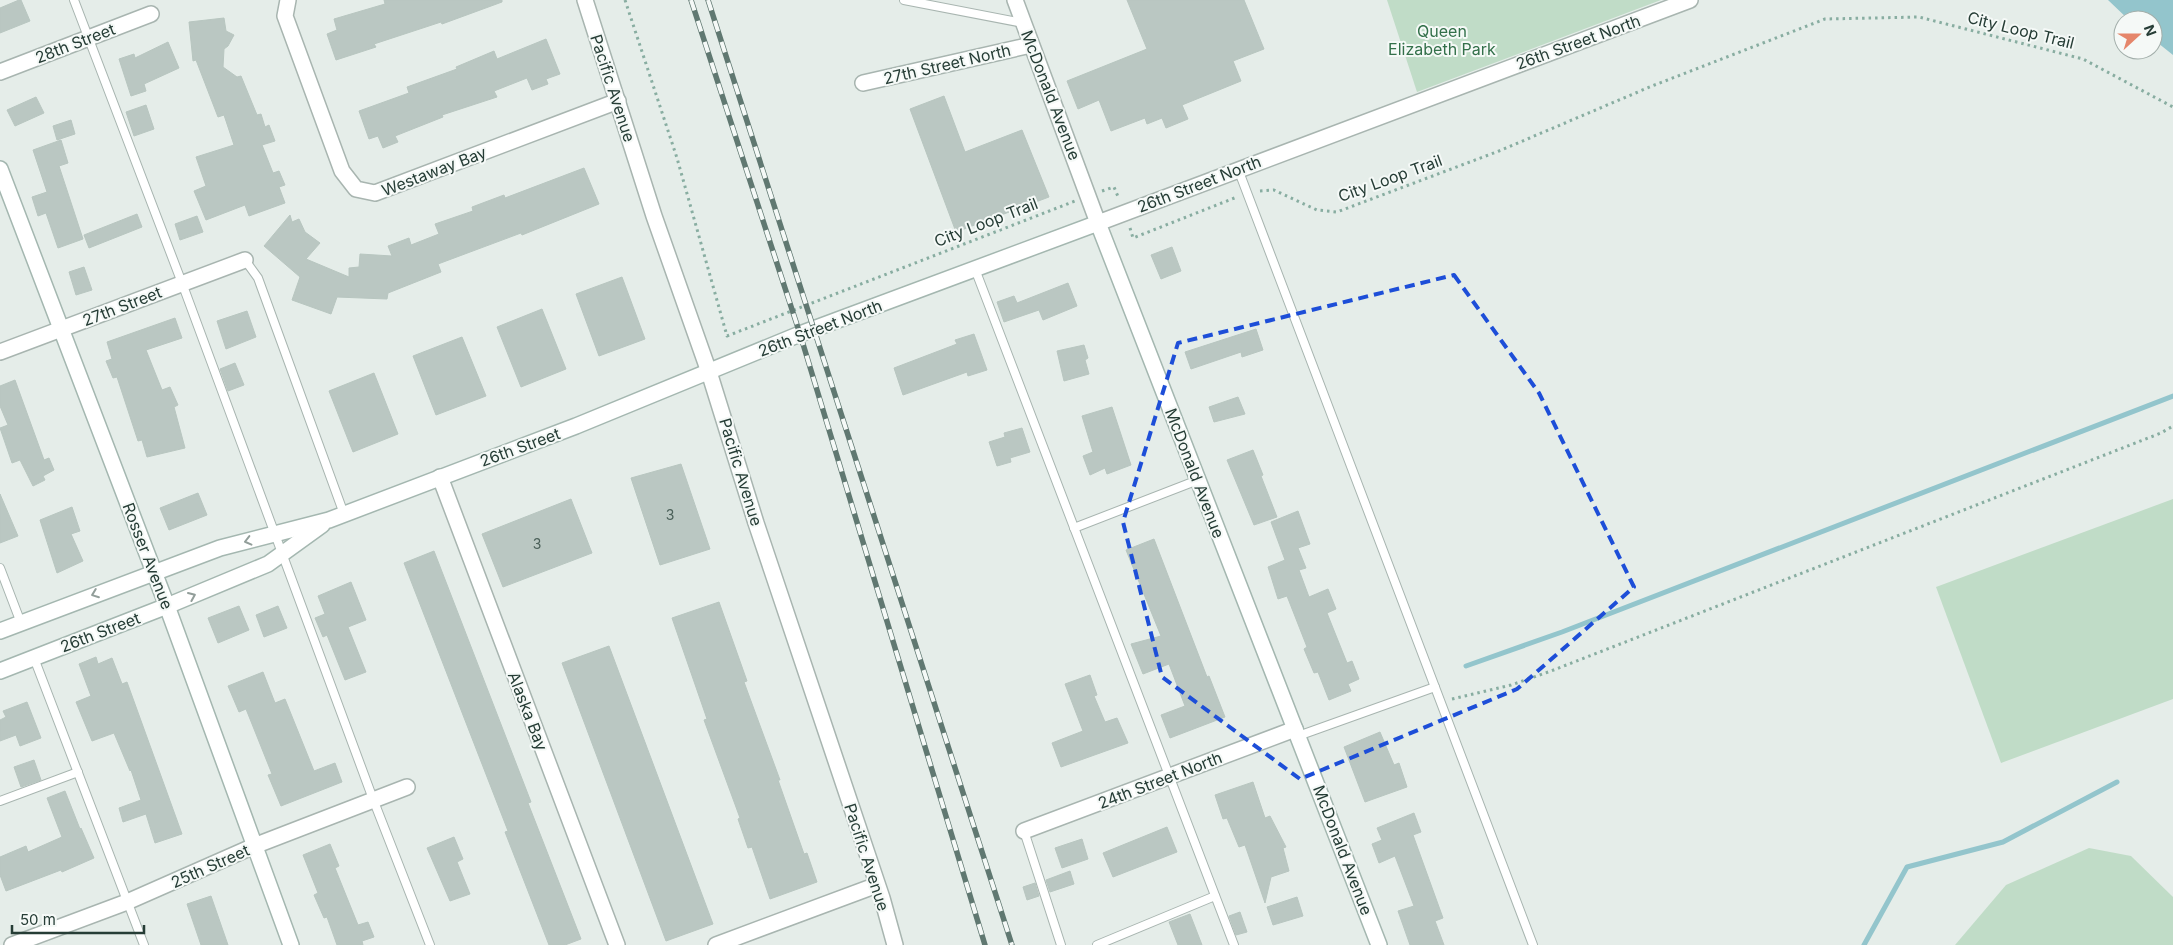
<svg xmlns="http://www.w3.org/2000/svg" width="2173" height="945" font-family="Inter,sans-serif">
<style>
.green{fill:#c0dcc7}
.water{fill:#93c5cc}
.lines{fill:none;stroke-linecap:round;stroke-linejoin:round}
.stream{stroke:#93c5cc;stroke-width:5}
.building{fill:#bac7c2;stroke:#b8c6c0}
.lane-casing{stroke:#a8b5b0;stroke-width:10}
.street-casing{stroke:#a8b5b0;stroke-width:18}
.secondary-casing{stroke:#a4b7b0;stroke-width:18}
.path{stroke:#88ada1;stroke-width:3;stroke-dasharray:2.5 4;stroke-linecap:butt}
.lane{stroke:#fff;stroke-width:8}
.street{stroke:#fff;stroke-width:15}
.secondary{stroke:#fff;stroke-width:15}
.rail-casing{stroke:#607871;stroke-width:5.5}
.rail{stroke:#f5f9f7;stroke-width:4;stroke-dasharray:11;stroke-linecap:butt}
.oneway{stroke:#929e9a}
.marked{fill:none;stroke:#1d4ed8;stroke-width:4;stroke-dasharray:10 6;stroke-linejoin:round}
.labels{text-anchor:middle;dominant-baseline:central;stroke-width:4;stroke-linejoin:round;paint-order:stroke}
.number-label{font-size:14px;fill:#4b6059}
.street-label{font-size:16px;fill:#263d36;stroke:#f5f9f7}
.park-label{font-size:16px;fill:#33704a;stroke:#f5f9f7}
</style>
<rect width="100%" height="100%" fill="#e5ede9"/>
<g class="green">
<polygon points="1387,0 1661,0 1417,92"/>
<polygon points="2173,499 2173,699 2001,763 1936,587"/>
<polygon points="2089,848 2131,856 2173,897 2173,945 1955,945 2006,885"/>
</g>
<polygon class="water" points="2108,0 2173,0 2173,55 2153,39 2153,20 2129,20"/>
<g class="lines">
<g class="stream">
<polyline points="1466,666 1562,632 2173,396"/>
<polyline points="1864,945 1907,867 2003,842 2117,782"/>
</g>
</g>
<g class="building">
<polygon points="19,0 21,0 30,21 0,33 0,8"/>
<polygon points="384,0 502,0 502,2 442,24 441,22 374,44 376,47 336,60 327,34 337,30 334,19 385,4"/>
<polygon points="1127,0 1244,0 1264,49 1233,61 1241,81 1182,105 1188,119 1166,128 1162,118 1147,124 1145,118 1111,131 1099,100 1078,109 1067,81 1147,49"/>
<polygon points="224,18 226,31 234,35 228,46 224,49 223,67 237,77 241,76 257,115 261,114 265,127 269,125 275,141 262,145 273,173 279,171 285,185 279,187 285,203 249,216 245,205 206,220 194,191 206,186 196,157 234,145 224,115 218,117 196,60 193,61 189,22"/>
<polygon points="546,39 560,74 546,79 548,84 532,90 527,78 494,91 497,97 442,115 443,117 395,136 398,142 383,148 378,136 369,139 359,111 409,93 407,87 457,69 456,67 494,51 497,59"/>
<polygon points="168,42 179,68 144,84 146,91 131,96 119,59 134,54 135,58"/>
<polygon points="944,96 965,152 1022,130 1049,197 956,232 910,109"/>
<polygon points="36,97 44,113 15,126 7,110"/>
<polygon points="146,105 154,129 134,136 126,112"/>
<polygon points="71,120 75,134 57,140 53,126"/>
<polygon points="61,140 68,163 59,166 83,239 58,248 46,213 38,216 32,197 47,192 33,150"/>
<polygon points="584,168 599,204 522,235 521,233 438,264 441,272 388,293 387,299 337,297 331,314 292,300 300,277 264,246 290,215 292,222 299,219 305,232 320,243 306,259 349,277 349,268 359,267 360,254 392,256 388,246 409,238 411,245 439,234 435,224 473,211 472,207 504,195 505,198"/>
<polygon points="137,214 142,227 89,248 84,235"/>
<polygon points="197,216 203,232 180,240 175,224"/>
<polygon points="1172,247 1181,271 1161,279 1151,255"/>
<polygon points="84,267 92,290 76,295 69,272"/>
<polygon points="622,277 645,339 599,356 576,294"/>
<polygon points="1068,283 1077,306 1043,320 1039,310 1004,322 997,302 1014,296 1017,303"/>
<polygon points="542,309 566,369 521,387 497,327"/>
<polygon points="247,311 256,337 226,349 217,321"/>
<polygon points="175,318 182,338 146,350 162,390 170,387 178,405 174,407 185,448 147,457 142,440 138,441 117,377 113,378 106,361 112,359 107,342"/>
<polygon points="1256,329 1263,350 1242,357 1241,352 1191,369 1185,352"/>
<polygon points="974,334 987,370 968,376 967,372 903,395 894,368 957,344 955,340"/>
<polygon points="462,337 486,396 436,415 413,356"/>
<polygon points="1084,345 1088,358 1085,360 1089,374 1064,381 1057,351"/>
<polygon points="235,363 244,385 228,391 220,369"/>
<polygon points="374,373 398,434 353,452 329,391"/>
<polygon points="15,380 44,460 49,458 54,470 43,476 45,480 33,486 20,460 12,463 0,428 8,425 0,406 0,386"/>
<polygon points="1238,397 1245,414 1214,422 1209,407"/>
<polygon points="1112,407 1131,465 1107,474 1105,468 1090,475 1083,456 1093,452 1082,416"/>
<polygon points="1022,428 1030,452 1010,458 1011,462 997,466 989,442 1005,437 1004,433"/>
<polygon points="1253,450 1263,475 1261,476 1277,517 1254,525 1227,460"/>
<polygon points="681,464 710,549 660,565 631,478"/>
<polygon points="198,493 207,515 169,530 160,508"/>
<polygon points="0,494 18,536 0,543"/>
<polygon points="571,499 592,553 503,587 482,534"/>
<polygon points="72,507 80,531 71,534 83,561 57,573 40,520"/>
<polygon points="1298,511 1310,544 1298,548 1306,568 1299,570 1309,597 1328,589 1336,609 1327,613 1347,663 1352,661 1359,679 1348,684 1351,691 1329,700 1318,672 1314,673 1304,649 1307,647 1287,596 1278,599 1268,567 1285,560 1271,522"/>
<polygon points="1154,539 1207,677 1209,676 1225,717 1170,738 1161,715 1185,706 1169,664 1143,674 1131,644 1161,636 1126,550"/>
<polygon points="434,551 531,802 528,803 581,939 565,945 549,945 505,832 508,831 404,563"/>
<polygon points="351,582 366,620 348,627 366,672 345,680 327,635 323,637 315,618 325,614 318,596"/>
<polygon points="719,602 747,681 744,682 780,780 778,780 804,854 807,853 817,882 770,899 752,847 748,848 738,819 740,818 704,720 707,719 672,618"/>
<polygon points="239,606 249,630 218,643 208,618"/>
<polygon points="278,606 287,628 264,637 256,615"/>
<polygon points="609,646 713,924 666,941 562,663"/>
<polygon points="96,657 98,664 112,658 122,684 127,682 182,834 155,843 146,814 123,822 119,808 141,800 131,770 130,771 114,733 92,741 76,702 91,696 79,664"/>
<polygon points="263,672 275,703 285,699 314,771 335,763 342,782 281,806 268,775 272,774 246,709 239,712 228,686"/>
<polygon points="1090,675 1097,695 1094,696 1105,722 1117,718 1128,743 1061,767 1052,743 1083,731 1065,684"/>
<polygon points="27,702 41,738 20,746 16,735 0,741 0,720 6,717 3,711"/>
<polygon points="1380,732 1394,765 1399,763 1407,787 1365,802 1344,747"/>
<polygon points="34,760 41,780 21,787 14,767"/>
<polygon points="1253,782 1265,818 1270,816 1286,847 1283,848 1289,871 1271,877 1265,903 1245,845 1239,847 1227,818 1223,819 1215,795"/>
<polygon points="65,791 80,829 81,828 94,858 62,872 61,870 6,891 0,875 0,857 26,846 28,852 62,837 47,798"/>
<polygon points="1414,813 1421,832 1413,835 1443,918 1435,921 1444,945 1410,945 1398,911 1414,906 1395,856 1379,863 1372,844 1382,840 1377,828"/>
<polygon points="1167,827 1177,852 1113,877 1103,853"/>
<polygon points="454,837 463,859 457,862 470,894 450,901 427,848"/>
<polygon points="1082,839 1088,859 1062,868 1055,848"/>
<polygon points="330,844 339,866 335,868 358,925 368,922 374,937 362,941 363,945 337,945 327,917 324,918 314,895 318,893 303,855"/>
<polygon points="1070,871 1074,884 1050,892 1046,880"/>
<polygon points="1035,883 1039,896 1027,900 1023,887"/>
<polygon points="211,896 228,945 201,945 187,904"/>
<polygon points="1297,897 1303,916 1273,925 1267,907"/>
<polygon points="1240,912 1247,932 1236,935 1229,916"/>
<polygon points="1190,914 1202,945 1178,945 1169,922"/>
</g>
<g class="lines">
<defs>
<g id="lane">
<polyline points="74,0 182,283 373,799 430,945"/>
<polyline points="904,0 1023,23"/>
<polyline points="1238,169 1533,945"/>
<polyline points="245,260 258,278 344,514"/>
<polyline points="975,269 1234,945"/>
<polyline points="1074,528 1198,480"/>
<polyline points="0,568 21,623"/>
<polyline points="34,658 144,945"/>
<polyline points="1298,736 1435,687"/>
<polyline points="0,801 78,772"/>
<polyline points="1024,831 1061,945"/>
<polyline points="1097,945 1215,896"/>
</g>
<g id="street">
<polyline points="288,0 285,16 342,171 356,189 375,193 618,101"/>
<polyline points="585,0 654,216 709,372 756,523 882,898 895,945"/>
<polyline points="1015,0 1098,223 1690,0"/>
<polyline points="0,72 151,14"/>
<polyline points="863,83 1031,45"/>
<polyline points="0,352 245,260"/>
<polyline points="440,477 617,945"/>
<polyline points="1024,831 1295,729"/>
<polyline points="12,945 127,902 254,846 407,787"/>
<polyline points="716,945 877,885"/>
</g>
<g id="secondary">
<polyline points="0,169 167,606 291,945"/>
<polyline points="0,631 220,548 329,520 576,426 800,334 1098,223 1379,945"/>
<polyline points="0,671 167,606 268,564 322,525"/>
</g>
</defs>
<use href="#lane" class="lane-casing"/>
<use href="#street" class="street-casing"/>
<use href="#secondary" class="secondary-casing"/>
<g class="path">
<polyline points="625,0 677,158 727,336 1075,201"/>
<polyline points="1102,191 1114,187 1119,199"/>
<polyline points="1260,191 1274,190 1317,210 1337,212 1499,151 1652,86 1825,19 1919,17 2083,59 2173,107"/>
<polyline points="1130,228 1133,238 1237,197"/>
<polyline points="1452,699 1511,685 1551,671 2161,433 2173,426"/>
</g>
<use href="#lane" class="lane"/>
<use href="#street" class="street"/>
<use href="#secondary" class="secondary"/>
<defs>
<g id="rail">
<polyline points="691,0 800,334 985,945"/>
<polyline points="708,0 1012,945"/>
</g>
</defs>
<use href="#rail" class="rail-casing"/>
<use href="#rail" class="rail"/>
</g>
<defs><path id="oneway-chevron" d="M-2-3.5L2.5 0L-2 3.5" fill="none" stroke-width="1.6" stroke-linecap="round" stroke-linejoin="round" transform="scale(1.25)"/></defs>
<g class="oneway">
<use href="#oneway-chevron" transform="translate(248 541) rotate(166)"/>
<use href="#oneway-chevron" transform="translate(95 594) rotate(159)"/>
<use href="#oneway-chevron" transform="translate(192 596) rotate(-23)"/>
</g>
<path class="marked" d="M1454 275 1539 393 1634 587 1517 689 1300 779 1162 677 1123 522 1178 343Z"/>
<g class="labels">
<g class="number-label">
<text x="670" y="514">3</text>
<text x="537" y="543">3</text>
</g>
<g class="street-label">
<text transform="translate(2021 30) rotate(14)">City Loop Trail</text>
<text transform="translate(1578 42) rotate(-20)">26th Street North</text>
<text transform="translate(75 43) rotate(-21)">28th Street</text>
<text transform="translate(947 64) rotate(-13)">27th Street North</text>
<text transform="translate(613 88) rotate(72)">Pacific Avenue</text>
<text transform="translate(1051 95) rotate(69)">McDonald Avenue</text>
<text transform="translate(434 171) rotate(-21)">Westaway Bay</text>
<text transform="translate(1390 178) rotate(-20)">City Loop Trail</text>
<text transform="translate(1199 184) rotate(-21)">26th Street North</text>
<text transform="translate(986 222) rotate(-21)">City Loop Trail</text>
<text transform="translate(122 306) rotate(-21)">27th Street</text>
<text transform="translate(820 328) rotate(-21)">26th Street North</text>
<text transform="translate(520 447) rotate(-20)">26th Street</text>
<text transform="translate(741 472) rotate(73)">Pacific Avenue</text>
<text transform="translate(1195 473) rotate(69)">McDonald Avenue</text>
<text transform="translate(148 556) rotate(69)">Rosser Avenue</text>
<text transform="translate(100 632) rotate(-21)">26th Street</text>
<text transform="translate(528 711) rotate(69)">Alaska Bay</text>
<text transform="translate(1160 780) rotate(-21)">24th Street North</text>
<text transform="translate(1343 850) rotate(69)">McDonald Avenue</text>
<text transform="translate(867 857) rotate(72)">Pacific Avenue</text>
<text transform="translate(210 866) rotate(-24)">25th Street</text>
</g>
<g class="park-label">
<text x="1442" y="31">Queen<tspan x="1442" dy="18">Elizabeth Park</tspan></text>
</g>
</g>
<g transform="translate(2138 35) rotate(69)"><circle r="24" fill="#f5f9f7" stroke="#a2aeaa"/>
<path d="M0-4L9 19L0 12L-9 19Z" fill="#e5866b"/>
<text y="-8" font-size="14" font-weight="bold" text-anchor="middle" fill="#263d36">N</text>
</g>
<path d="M12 925v8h132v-8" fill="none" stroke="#263d36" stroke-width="2.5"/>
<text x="20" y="925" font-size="15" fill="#263d36" stroke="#f5f9f7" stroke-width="4" paint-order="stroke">50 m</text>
</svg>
